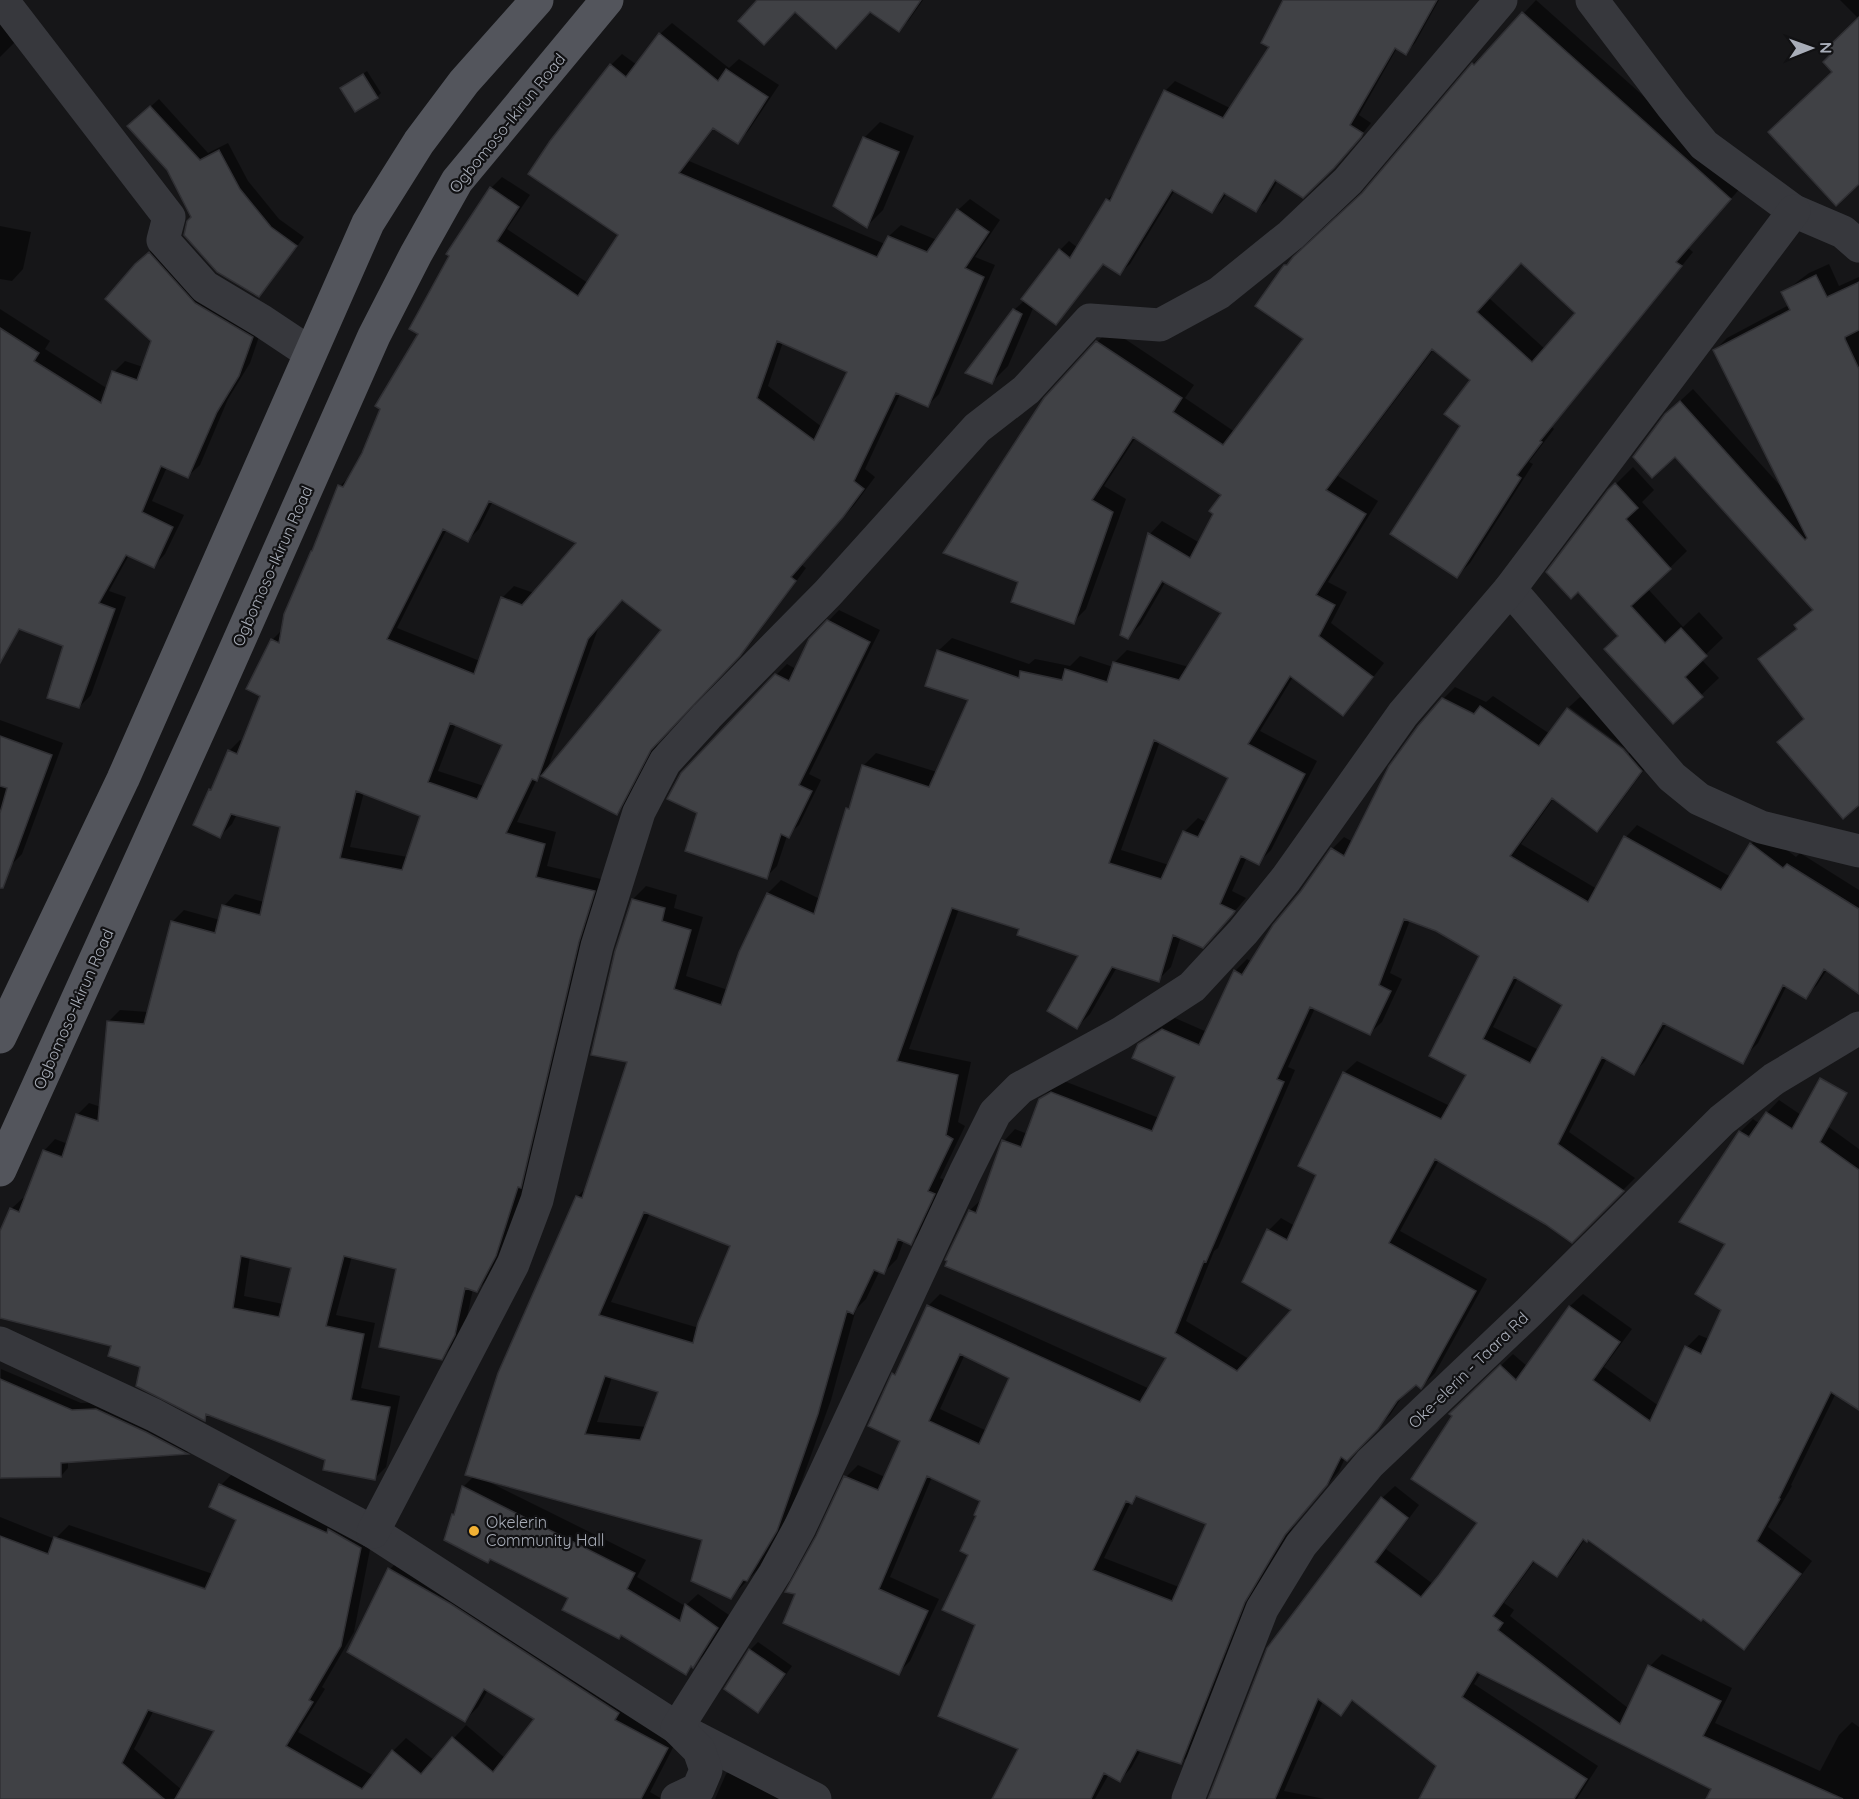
<svg xmlns="http://www.w3.org/2000/svg" width="1859" height="1799" font-family="Quicksand,sans-serif">
<style>
.shadow{fill:#0007;fill-rule:evenodd}
.building{fill:#404145;stroke:#303034;stroke-width:1.5;fill-rule:evenodd}
.lines{fill:none;stroke-linecap:round;stroke-linejoin:round}
.minor{stroke:#37383d;stroke-width:33}
.major{stroke:#53555c;stroke-width:33}
.poi-dot{fill:#f2b134;stroke:#111113;stroke-width:2}
.labels{text-anchor:middle;dominant-baseline:central;stroke-width:4.5;stroke-linejoin:round;paint-order:stroke}
.street-label{font-size:16px;fill:#a8adb8;stroke:#111113}
.poi-label{font-size:16px;fill:#a8adb8;stroke:#111113;text-anchor:start}
</style>
<rect width="100%" height="100%" fill="#161618"/>
<g class="shadow">
<polygon points="759,0 923,0 909,20 899,30 870,10"/>
<polygon points="1288,0 1439,0 1415,43 1406,53 1397,48 1359,115 1371,123 1344,157 1278,180 1266,201 1256,210 1227,193 1221,202 1212,212 1175,190 1130,264 1120,273 1104,263 1065,314 1056,323 1034,306 1008,366 991,383 1014,310 1025,300 1060,250 1069,241 1078,248 1107,200 1117,190 1165,91 1175,81 1230,108 1271,47"/>
<path d="M1536 0 1743 185 1688 248 1693 252 1552 427 1554 429 1529 462 1533 464 1470 563 1457 576 1462 426 1472 380 1434 349 1338 476 1378 501 1328 582 1347 592 1331 623 1384 663 1355 701 1342 714 1293 677 1260 731 1317 761 1271 850 1258 863 1247 857 1232 891 1246 898 1216 933 1181 936 1171 967 1158 980 1117 967 1090 1014 1077 1027 1080 955 1021 928 959 909 909 1049 971 1062 958 1122 965 1126 940 1178 947 1181 924 1230 911 1243 904 1240 897 1259 884 1272 880 1270 866 1299 856 1309 831 1400 789 1516 760 1567 744 1584 731 1597 704 1539 489 1482 646 1560 637 1577 685 1606 698 1594 729 1615 705 1654 685 1673 622 1634 619 1637 570 1598 491 1558 488 1561 454 1515 456 1512 464 1486 474 1476 577 1197 587 1187 629 1061 633 899 646 886 677 895 674 908 703 917 686 976 728 990 741 953 768 893 781 880 820 899 848 808 851 805 863 766 876 753 937 772 970 699 938 651 952 638 1029 664 1035 659 1070 666 1080 656 1113 667 1114 663 1127 650 1189 667 1223 612 1166 581 1141 624 1128 637 1122 634 1150 534 1162 521 1200 543 1223 495 1136 437 1104 486 1126 499 1086 609 1073 622 1097 342 1110 329 1194 385 1185 398 1235 432 1305 339 1285 266 1367 190 1473 64 1486 51 1488 52ZM1521 262 1577 313 1545 349 1489 298ZM1160 741 1230 778 1207 823 1198 818 1185 831 1169 865 1121 850ZM650 1213 732 1245 699 1328 611 1302ZM612 1377 660 1391 647 1427 597 1422Z"/>
<polygon points="1840,0 1859,0 1859,19"/>
<polygon points="0,9 24,33 0,57"/>
<path d="M672 23 729 68 739 59 779 85 749 130 738 142 715 127 689 161 885 244 889 236 901 225 937 240 958 210 970 199 1000 220 975 257 995 265 939 394 928 405 900 394 865 469 875 477 855 504 802 565 806 568 751 643 662 736 629 801 617 813 541 774 537 779 517 822 556 832 547 866 605 880 532 1174 507 1243 489 1278 477 1290 473 1289 466 1322 453 1346 441 1358 398 1268 352 1256 336 1315 375 1323 361 1388 400 1396 386 1467 374 1479 210 1414 205 1419 142 1366 113 1345 0 1317V1234L11 1209 23 1198 26 1199 44 1151 55 1139 68 1144 78 1114 89 1103 101 1107 108 1022 120 1010 148 1012 172 922 184 910 220 920 224 906 235 894 264 902 282 826 237 814 232 824 220 836 211 790 215 786 229 751 240 740 244 741 262 696 272 640 283 629 340 486 352 474 491 188 502 177 530 195 507 229 588 283 620 235 611 65 622 54 637 65 660 34ZM783 342 849 371 822 427 768 386ZM493 501 579 542 534 593 514 586 502 598 480 661 397 628 447 529 468 540 479 529ZM623 599 663 630 547 770 599 626ZM456 724 504 744 484 786 438 771ZM364 792 421 815 408 857 350 847ZM250 1256 293 1267 283 1304 244 1296Z"/>
<polygon points="367,71 381,93 377,97 342,88"/>
<polygon points="159,99 208,153 228,143 248,181 279,219 304,237 267,287 258,295 193,217 168,169 129,126"/>
<polygon points="880,122 914,136 883,210 867,226 864,138"/>
<polygon points="0,226 31,232 23,269 12,281 0,279"/>
<polygon points="161,242 263,325 250,363 228,399 200,465 188,476 167,467 152,501 184,515 165,554 154,566 129,555 109,591 126,597 91,695 79,707 65,645 20,628 16,632 0,623 0,309 50,341 45,349 108,389 114,372 125,361 143,367 153,340 148,253"/>
<polygon points="1829,264 1839,286 1859,277 1859,803 1806,718 1760,659 1773,647 1798,628 1796,626 1814,609 1680,401 1693,389 1784,490 1715,350 1727,338 1789,305 1784,294 1797,282 1809,273"/>
<polygon points="1633,467 1654,490 1642,502 1687,551 1648,589 1683,627 1699,612 1723,638 1701,659 1719,678 1673,722 1619,636 1609,491"/>
<polygon points="839,610 880,630 809,774 821,780 799,825 787,836 777,866 766,877 776,675 787,664 796,669 810,640"/>
<path d="M1455 687 1486 702 1493 696 1550 734 1568 710 1628 755 1630 752 1569 707 1580 697 1635 737 1653 758 1608 819 1597 830 1554 798 1521 844 1597 889 1626 837 1637 825 1731 877 1751 844 1763 832 1796 857 1800 853 1859 890V992L1827 970 1817 985 1805 997 1787 985 1758 1043 1746 1055 1667 1023 1645 1061 1634 1073 1607 1058 1569 1132 1635 1178 1572 1241 1546 1223 1439 1160 1400 1231 1487 1279 1435 1373 1421 1387 1416 1383 1406 1391 1390 1415 1347 1459 1345 1458 1339 1471 1297 1521 1256 1589 1193 1751 1181 1763 1141 1750 1131 1768 1120 1780 1109 1774 1095 1799H994L1020 1748 977 1625 970 1554 982 1500 932 1477 890 1577 939 1599 910 1661 898 1673 818 1537 846 1477 858 1465 885 1477 902 1441 894 1374 900 1368 928 1306 940 1294 1150 1389 1169 1357 970 1210 982 1199 1004 1141 1015 1129 1028 1134 1040 1100 1053 1087 1064 1081 1159 1118 1177 1076 1139 1045 1152 1033 1175 1018 1207 1032 1235 971 1247 959 1252 962 1332 849 1344 837 1353 842 1443 699ZM1410 920 1437 930 1481 956 1469 1075 1450 1106 1357 1061 1345 1072 1300 1165 1318 1174 1295 1226 1281 1218 1269 1230 1244 1281 1293 1309 1249 1359 1186 1321 1214 1251 1218 1248 1295 1070 1288 1067 1315 1008 1370 1033 1382 1022 1402 979 1390 973ZM1518 978 1564 1005 1539 1050 1493 1027ZM965 1354 1011 1378 987 1431 940 1409ZM1138 1496 1208 1524 1179 1587 1104 1558 1131 1502Z"/>
<polygon points="0,720 63,743 22,854 10,866 0,885"/>
<polygon points="1779,1100 1804,1117 1808,1112 1859,1149 1859,1408 1836,1393 1791,1485 1792,1486 1768,1527 1812,1561 1757,1635 1744,1648 1588,1538 1585,1539 1569,1563 1557,1575 1535,1561 1504,1603 1514,1610 1510,1616 1628,1708 1650,1666 1662,1654 1732,1688 1715,1723 1820,1771 1839,1735 1852,1722 1859,1727 1859,1799 1708,1799 1712,1788 1481,1673 1474,1684 1598,1766 1577,1799 1421,1799 1438,1766 1354,1700 1341,1714 1323,1701 1284,1791 1325,1799 1210,1799 1382,1498 1395,1486 1419,1505 1386,1549 1433,1584 1479,1523 1463,1402 1513,1354 1528,1367 1570,1306 1583,1294 1632,1329 1604,1367 1659,1406 1687,1347 1699,1335 1709,1339 1723,1309 1727,1243 1682,1221 1740,1132 1753,1119 1760,1124 1767,1113"/>
<polygon points="1,1369 81,1403 105,1402 194,1446 187,1453 68,1461 68,1468 61,1476 0,1477"/>
<path d="M234 1472 373 1534 354 1632 322 1687 325 1689 298 1732 374 1776 393 1751 406 1738 434 1760 466 1725 505 1758 536 1718 488 1690 478 1707 465 1720 349 1652 390 1569 403 1556 680 1734 650 1792 662 1799H0V1517L55 1539 69 1525 213 1574 238 1519 221 1485ZM61 1538 213 1590 212 1592 61 1541ZM154 1710 216 1730 182 1790 134 1749Z"/>
<polygon points="758,1642 792,1666 766,1703 758,1711 750,1650"/>
<polygon points="739,1761 812,1799 715,1799 726,1774"/>
</g>
<g class="building">
<polygon points="757,0 921,0 899,32 870,12 836,49 795,12 764,45 738,21"/>
<polygon points="1283,0 1437,0 1406,55 1395,48 1350,125 1363,133 1361,137 1334,168 1303,198 1275,180 1256,212 1224,193 1212,213 1172,190 1120,275 1103,264 1056,325 1021,299 1059,249 1070,258 1106,199 1110,201 1164,90 1223,118 1269,47 1261,43"/>
<path d="M1522 12 1731 199 1676 262 1682 266 1540 441 1542 442 1517 475 1521 478 1457 578 1390 534 1460 426 1444 414 1470 380 1432 349 1326 490 1366 514 1316 595 1335 605 1319 636 1373 677 1343 716 1290 676 1248 744 1305 774 1259 865 1241 856 1220 904 1235 911 1233 914 1203 948 1173 935 1159 982 1112 967 1077 1029 1047 1011 1078 956 1017 935 1019 929 952 908 897 1061 958 1075 946 1135 953 1139 928 1191 935 1194 911 1245 898 1239 884 1274 874 1270 853 1314 847 1311 818 1414 777 1531 747 1581 743 1580 731 1599 691 1581 702 1540 465 1475 498 1373 576 1196 582 1198 627 1062 591 1055 615 951 632 899 665 908 662 921 691 930 674 989 721 1005 739 952 767 893 814 914 846 808 849 809 862 765 929 787 968 700 925 686 937 650 1019 678 1020 671 1062 680 1065 669 1107 682 1113 662 1179 680 1221 613 1162 581 1128 639 1120 635 1148 533 1190 558 1213 514 1209 511 1221 495 1133 437 1092 500 1113 512 1074 624 1011 602 1018 582 943 553 1044 398 1096 341 1182 398 1173 412 1223 445 1303 339 1255 306 1284 265H1287L1293 257 1362 193 1472 63 1474 65ZM1521 263 1575 313 1532 362 1477 312ZM1154 740 1228 778 1198 837 1183 831 1161 879 1109 863ZM644 1212 730 1246 698 1323 693 1343 599 1315ZM605 1376 658 1392 640 1440 585 1434Z"/>
<polygon points="1859,17 1859,184 1836,206 1768,132 1832,72 1823,62 1832,53 1827,48"/>
<path d="M659 33 718 81 726 69 768 97 738 144 713 128 679 173 877 257 888 236 927 252 957 209 989 232 965 268 984 277 928 407 896 393 854 481 864 489 843 517 791 577 796 581 740 656 651 750 617 815 541 776 661 630 622 600 588 639 537 781 532 779 506 833 545 844 536 877 595 891 579 942 521 1188 518 1187 496 1256 477 1292 465 1288 455 1335 442 1360 379 1347 396 1269 344 1256 326 1326 364 1334 351 1400 390 1407 375 1480 323 1470 325 1460 206 1414 205 1421 136 1386 140 1367 108 1356 111 1346 0 1318V1231L10 1208 19 1212 43 1150 62 1157 76 1114 98 1121 107 1021 144 1024 171 921 215 933 222 905 260 915 280 827 231 814 220 838 193 825 209 789 211 790 228 750 237 754 260 696 246 689 271 639 279 643 284 614 311 551H312L338 485 343 487 362 453 380 409 375 406 418 334 409 329 449 256 446 254 490 187 519 207 497 241 578 296 618 235 528 174 550 141 610 64 626 77ZM777 341 847 372 814 440 757 398ZM489 501 576 543 522 605 501 597 474 674 387 639 443 529 468 542ZM450 723 502 745 477 799 428 782ZM356 791 420 816 402 870 340 858ZM241 1256 291 1268 279 1317 233 1308Z"/>
<polygon points="363,74 378,98 355,112 340,88"/>
<polygon points="150,106 200,160 219,150 240,189 271,227 297,246 259,297 217,272 184,235 187,221 191,217 167,170 127,126"/>
<polygon points="863,137 899,152 867,228 833,206"/>
<polygon points="149,252 195,303 253,337 239,376 217,412 188,478 161,466 142,512 173,527 154,568 126,555 99,603 115,609 79,708 47,698 63,646 19,629 0,663 0,328 39,353 34,361 101,403 112,371 137,380 151,341 105,299 135,264"/>
<polygon points="1816,275 1827,297 1859,282 1859,330 1845,337 1845,339 1859,369 1859,805 1843,819 1777,742 1804,719 1758,659 1797,629 1794,625 1813,610 1675,457 1652,478 1633,457 1665,414 1680,401 1805,540 1807,538 1713,350 1790,310 1781,292"/>
<polygon points="1013,309 1022,314 992,384 965,373"/>
<polygon points="1615,483 1638,508 1626,519 1671,569 1631,606 1665,643 1681,628 1707,656 1685,677 1703,697 1673,724 1604,649 1618,636 1578,592 1571,599 1546,572 1608,490"/>
<polygon points="827,620 870,642 799,785 812,791 789,838 781,834 767,879 685,851 697,813 667,799 681,773 775,674 789,681 809,639"/>
<path d="M1442 698 1474 714 1480 706 1539 746 1567 708 1623 749 1642 771 1597 832 1552 798 1510 856 1588 902 1624 836 1721 890 1750 843 1783 868 1787 864 1859 909V994L1824 969 1806 999 1783 985 1743 1064 1663 1023 1634 1075 1602 1057 1558 1144 1624 1191 1572 1243 1545 1224 1435 1159 1389 1243 1476 1291 1423 1386 1421 1389 1416 1385 1397 1401 1378 1429 1347 1461 1341 1457 1327 1485 1285 1535 1245 1602 1181 1764 1137 1750 1120 1782 1104 1773 1091 1799H992L1018 1749 938 1716 975 1625 942 1610 968 1555 960 1551 976 1516 974 1515 980 1501 927 1476 879 1589 928 1611 899 1675 783 1623 795 1594 785 1592 816 1536 844 1476 878 1490 900 1441 868 1426 892 1373 895 1375 927 1305 1140 1402 1166 1358 945 1266 947 1261 945 1260 969 1210 976 1213 1002 1140 1021 1147 1039 1099 1051 1092 1152 1131 1175 1077 1132 1058 1138 1044 1162 1029 1199 1045 1234 970 1242 975 1273 925 1301 891 1331 848 1344 856 1389 766 1418 726ZM1404 919 1436 931 1479 956 1429 1056 1466 1075 1441 1119 1343 1072 1298 1166 1316 1175 1287 1240 1267 1229 1242 1282 1291 1310 1237 1371 1175 1333 1204 1261 1206 1262 1284 1082 1277 1079 1310 1007 1370 1035 1391 991 1379 985ZM1514 977 1562 1005 1530 1063 1483 1039ZM960 1354 1009 1378 979 1444 929 1421ZM1136 1496 1206 1524 1172 1601 1093 1570 1126 1501 1132 1504Z"/>
<polygon points="0,736 52,755 3,888 0,888 0,813 7,788 0,786"/>
<polygon points="1820,1078 1847,1093 1820,1142 1859,1170 1859,1410 1831,1392 1779,1498 1780,1499 1757,1541 1801,1574 1744,1650 1703,1619 1701,1621 1588,1540 1587,1542 1583,1539 1557,1577 1533,1561 1493,1616 1503,1623 1498,1630 1620,1724 1648,1665 1721,1701 1703,1736 1843,1799 1706,1799 1711,1789 1477,1672 1462,1697 1587,1779 1574,1799 1419,1799 1436,1766 1352,1700 1341,1716 1318,1699 1275,1799 1208,1799 1267,1648 1381,1497 1408,1518 1375,1562 1421,1597 1439,1575 1477,1523 1411,1479 1452,1416 1449,1414 1500,1365 1516,1380 1569,1306 1620,1342 1593,1380 1650,1421 1685,1346 1701,1354 1721,1310 1695,1294 1725,1244 1679,1222 1739,1131 1749,1137 1766,1112 1792,1129"/>
<polygon points="0,1379 72,1410 96,1409 146,1432 188,1454 61,1463 61,1477 0,1478"/>
<polygon points="219,1484 327,1533 328,1529 361,1548 341,1646 309,1700 313,1702 286,1746 362,1789 392,1750 421,1774 452,1737 493,1772 534,1719 484,1689 465,1722 347,1652 388,1568 451,1604 619,1713 615,1720 668,1748 641,1799 175,1799 214,1731 148,1710 122,1763 164,1799 0,1799 0,1536 48,1554 54,1537 205,1589 236,1520 209,1507"/>
<polygon points="462,1486 635,1573 627,1589 680,1621 685,1604 718,1628 693,1668 691,1666 686,1675 621,1635 619,1639 562,1610 568,1598 490,1559 488,1563 444,1540 452,1514 454,1515"/>
<polygon points="749,1649 785,1674 758,1713 724,1689"/>
</g>
<g class="lines">
<g class="minor">
<polyline points="2,0 169,217 163,240 205,287 262,321 310,353"/>
<polyline points="1592,0 1672,106 1704,145 1794,211 1843,232 1859,246"/>
<polyline points="1510,589 1672,777 1699,799 1761,827 1859,851"/>
<polyline points="0,1343 154,1415 373,1532 677,1728 815,1799"/>
<polyline points="373,1532 513,1264 537,1200 597,946 639,812 665,762 707,716 828,593 977,428 1026,390 1090,320 1160,325 1219,293 1291,235 1348,181 1501,0"/>
<polyline points="677,1799 698,1789 706,1770 699,1750 677,1728 775,1573 800,1527 965,1173 995,1113 1020,1088 1121,1033 1192,987 1243,932 1286,879 1403,714 1510,589 1794,211"/>
<polyline points="1188,1799 1262,1609 1301,1545 1370,1463 1529,1312 1722,1120 1774,1079 1859,1028"/>
</g>
<g class="major">
<polyline points="0,1037 123,779 368,223 419,142 464,82 537,0"/>
<polyline points="0,1170 215,695 374,336 416,254 457,181 607,0"/>
</g>
</g>
<circle class="poi-dot" cx="474" cy="1531" r="6"/>
<g class="labels">
<g class="street-label">
<text transform="translate(507 123) rotate(-51)">Ogbomoso-Ikirun Road</text>
<text transform="translate(272 566) rotate(-66)">Ogbomoso-Ikirun Road</text>
<text transform="translate(73 1009) rotate(-66)">Ogbomoso-Ikirun Road</text>
<text transform="translate(1468 1370) rotate(-44)">Oke-elerin - Taara Rd</text>
</g>
<g class="poi-label">
<text x="486" y="1522">Okelerin<tspan x="486" dy="18">Community Hall</tspan></text>
</g>
</g>
<g transform="translate(1811 48) rotate(89)" stroke="#111113" stroke-width="4.5" paint-order="stroke">
<path d="M0-4.5L10 22L0 15L-10 22Z" fill="#a8adb8"/>
<text y="-9" font-size="16" font-weight="bold" text-anchor="middle" fill="#a8adb8">N</text>
</g>
</svg>
